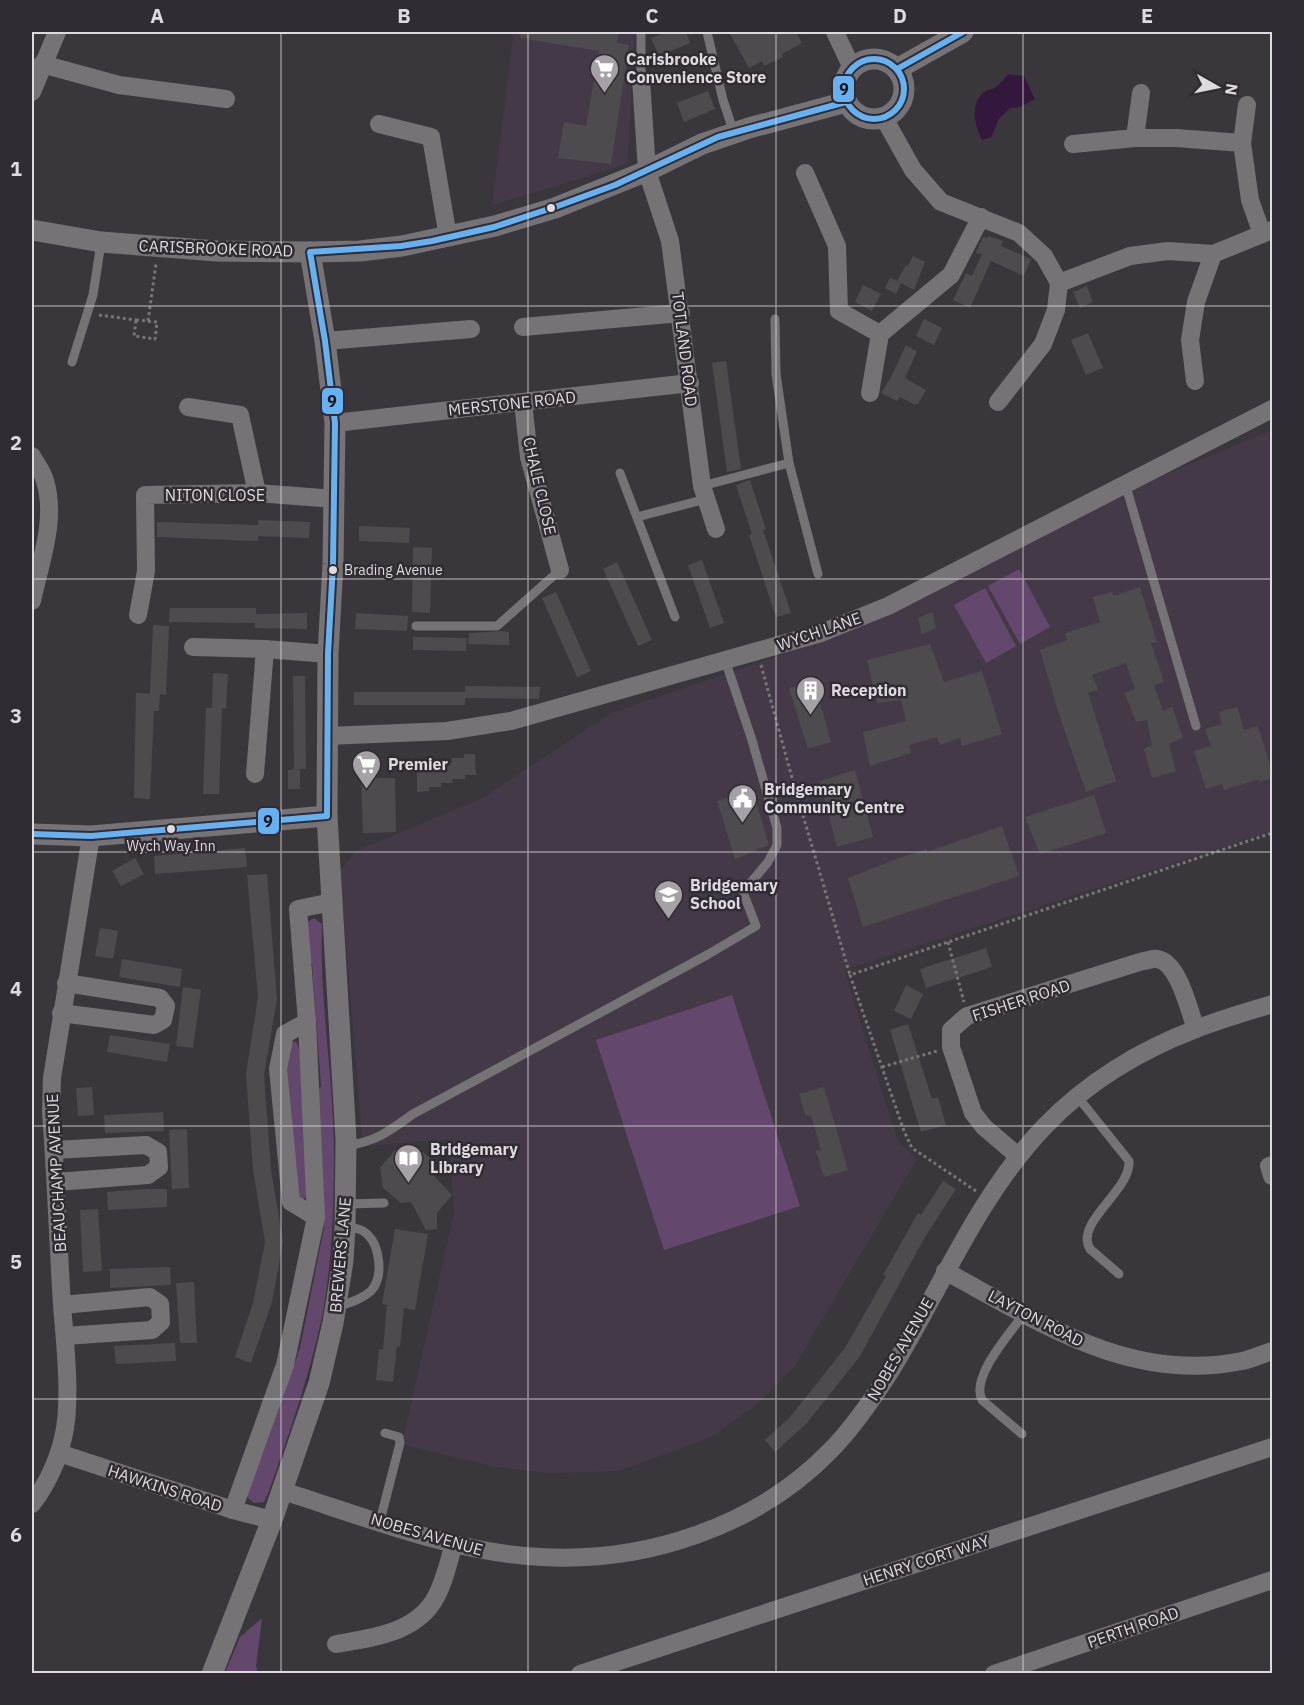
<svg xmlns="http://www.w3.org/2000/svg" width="1304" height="1705" font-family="'IBM Plex Sans',sans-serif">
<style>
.built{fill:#443a47}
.green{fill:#63476d}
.water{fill:#33173c}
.building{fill:#4e4b4f}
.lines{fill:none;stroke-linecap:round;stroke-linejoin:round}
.path{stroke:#777578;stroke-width:3;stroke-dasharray:3 3;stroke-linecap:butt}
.service{stroke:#767377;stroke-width:9}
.minor{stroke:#767377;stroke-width:18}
.tertiary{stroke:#767377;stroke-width:21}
.bus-1-casing{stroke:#312b33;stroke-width:10}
.bus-1{stroke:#66b1f2;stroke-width:6}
.grid{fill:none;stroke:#dedadf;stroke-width:1.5;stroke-opacity:0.55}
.bus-dot{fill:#dedadf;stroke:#312b33;stroke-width:2}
.labels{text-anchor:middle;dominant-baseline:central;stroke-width:5;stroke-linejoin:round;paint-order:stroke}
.bus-label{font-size:14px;fill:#dedadf;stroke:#312b33;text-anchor:start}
.poi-label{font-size:16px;font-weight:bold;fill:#dedadf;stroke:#312b33;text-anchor:start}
.street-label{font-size:16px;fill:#dedadf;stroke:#312b33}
.line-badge{stroke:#312b33;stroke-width:2}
.pale-badge-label{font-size:16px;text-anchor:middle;font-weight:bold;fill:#111}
.neatline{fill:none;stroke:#dedadf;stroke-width:2}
.grid-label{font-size:20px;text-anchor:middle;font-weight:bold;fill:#dedadf}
</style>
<rect width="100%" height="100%" fill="#3a373c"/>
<g class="built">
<polygon points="514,32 635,32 627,164 492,205"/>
<polygon points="1272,430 1272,831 844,970 897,1139 916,1160 794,1367 755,1406 711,1437 619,1471 549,1473 496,1467 402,1444 454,1213 449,1139 363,1146 340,871 356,851 481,799 612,713 839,635 1123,492"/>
</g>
<g class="green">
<polygon points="1019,569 1050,627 1020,644 988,586"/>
<polygon points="985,588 1016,646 986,663 954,605"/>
<path d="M314 918 322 924C319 1001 334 1078 334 1155 334 1209 332 1264 322 1317 309 1377 289 1434 269 1491L264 1502 254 1503 249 1499 244 1492 263 1453 300 1348 324 1228 320 1205 318 1091 321 1086 312 964 308 960 306 923Z"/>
<polygon points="732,995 800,1206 664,1250 596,1040"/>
<polygon points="296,1041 300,1052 307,1197 302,1199 293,1197 283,1073 291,1043"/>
<polygon points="262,1618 256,1666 258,1673 225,1673 240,1637"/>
</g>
<path class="water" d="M1008 74 1024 76 1035 99 1020 107 1010 108 998 120 992 137 982 140C975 126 970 107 982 94 986 90 989 90 994 88 999 86 1004 78 1008 74Z"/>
<g class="building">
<polygon points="520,32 619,32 617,43 629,45 611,164 558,158 564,122 586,126 599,51 520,38"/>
<polygon points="667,32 686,32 690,43 659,56 651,38"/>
<polygon points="729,32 796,32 802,43 782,54 783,57 764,66 762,61 749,68"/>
<polygon points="708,91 715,109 684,122 677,103"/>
<polygon points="988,236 1003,241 1001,246 1031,259 1024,276 991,261 970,308 953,300 966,273 972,276 982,254 976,253 977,250 983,237 987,238"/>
<polygon points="913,256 925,262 914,290 901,283 896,294 885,288 890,278 897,281 906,265 908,266"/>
<polygon points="863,285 881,294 872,311 855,302"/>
<polygon points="1087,286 1093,302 1080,308 1073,292"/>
<polygon points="924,319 942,328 934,345 916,336"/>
<polygon points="1088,333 1103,368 1086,375 1071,340"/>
<polygon points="906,345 917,351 905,378 926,390 918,404 913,404 900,397 897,401 881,393 891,377"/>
<polygon points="726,361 741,469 727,472 712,363"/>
<polygon points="750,480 766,529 763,530 791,613 776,617 749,535 752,534 736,485"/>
<polygon points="258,520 310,522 309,538 258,536 258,541 157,537 157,522 258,525"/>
<polygon points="359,526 410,528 409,543 359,541"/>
<polygon points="413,547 432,548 430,613 412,612"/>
<polygon points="702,560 724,623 710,628 688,565"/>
<polygon points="617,562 652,640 638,646 603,569"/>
<polygon points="1140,587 1157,642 1151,643 1164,682 1154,685 1163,711 1172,706 1183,738 1169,744 1176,771 1152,778 1144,749 1152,745 1147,720 1136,722 1125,693 1135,689 1126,663 1092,675 1098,690 1088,693 1116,781 1086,792 1059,714 1040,650 1067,640 1065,633 1100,622 1093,597 1112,592 1114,596"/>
<polygon points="556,592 591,671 577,677 542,598"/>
<polygon points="170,608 256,608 256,614 307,613 307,629 255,628 255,623 169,622"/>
<polygon points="932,612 936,628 922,634 918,618"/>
<polygon points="356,613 408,616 407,631 355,629"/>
<polygon points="153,625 169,626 166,695 160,694 159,711 154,711 150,799 134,798 136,693 155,694 150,694"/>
<polygon points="501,631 509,632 509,645 468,644 469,633"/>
<polygon points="413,637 467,638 466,651 413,650"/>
<polygon points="930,644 944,682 982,671 1002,734 962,746 960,738 940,745 937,737 909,745 911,753 870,766 863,732 906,721 901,700 877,703 867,660"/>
<polygon points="213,673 228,674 226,709 222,708 219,794 203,794 206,708 217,708 212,708"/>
<polygon points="293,676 305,676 306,769 294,769"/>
<polygon points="814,681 831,742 808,749 789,688"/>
<polygon points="465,686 540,687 539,699 465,698"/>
<rect x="354" y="692" width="111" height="13"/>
<polygon points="1237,707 1244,730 1258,726 1272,772 1272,778 1260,782 1259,779 1224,790 1222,784 1206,789 1194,751 1211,746 1205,729 1222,724 1219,712"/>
<polygon points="464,754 475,754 476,775 465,775 465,779 452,779 453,783 441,783 441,787 429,787 429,791 417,792 417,771 429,771 428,767 440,767 440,763 452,763 452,758 464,758"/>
<polygon points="300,769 300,789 288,789 288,770"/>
<polygon points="855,770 873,837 837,847 820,781"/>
<polygon points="361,778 395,778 396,832 363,833"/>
<polygon points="753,791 769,845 735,859 717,801"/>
<polygon points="1094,795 1106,833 1040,854 1025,817"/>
<polygon points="1002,826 1019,876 863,927 848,878 899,858 927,849 927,852"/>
<polygon points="245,848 247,867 155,874 154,856"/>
<polygon points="135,858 144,874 121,886 112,871"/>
<polygon points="267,874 277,999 264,1075 271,1170 283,1242 272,1302 251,1363 235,1357 253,1303 265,1242 253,1170 246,1074 258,997 247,875"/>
<polygon points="100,928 118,931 113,959 95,956"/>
<polygon points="986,948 992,967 926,988 920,969"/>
<polygon points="122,959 182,969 180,987 119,977"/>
<polygon points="906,985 923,994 911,1019 894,1011"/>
<polygon points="183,987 201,990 193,1048 176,1046"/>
<polygon points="908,1024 932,1099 938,1097 946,1125 921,1132 890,1030"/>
<polygon points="110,1035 170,1044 167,1062 107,1052"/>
<polygon points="92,1087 94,1115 78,1116 76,1088"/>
<polygon points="824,1087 848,1170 824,1177 816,1151 821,1150 811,1115 806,1116 799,1094"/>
<polygon points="163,1112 164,1131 105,1133 104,1115"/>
<polygon points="187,1129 189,1188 172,1189 169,1130"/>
<polygon points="419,1149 434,1161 435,1177 452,1195 437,1213 437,1229 426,1230 411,1202 401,1203 383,1188 380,1168 395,1150"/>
<polygon points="943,1181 956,1189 925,1237 860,1356 807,1423 775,1452 765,1440 790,1417 845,1348 886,1276 883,1275 918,1213 921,1215"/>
<polygon points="145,1189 167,1189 167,1207 108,1210 107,1192"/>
<polygon points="98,1209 102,1271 83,1272 80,1210"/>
<polygon points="395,1229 428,1234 415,1310 404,1308 400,1347 397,1346 393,1382 376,1380 379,1349 383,1350 387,1305 382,1304"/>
<polygon points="170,1267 171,1285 110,1288 110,1269"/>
<polygon points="194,1282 197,1343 180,1343 176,1283"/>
<polygon points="175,1343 176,1361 116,1364 114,1346"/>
</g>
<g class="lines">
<g class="path">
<polyline points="99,315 136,320"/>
<polygon points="136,320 157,322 155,339 134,336"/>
<polyline points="148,321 156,264"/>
<polyline points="761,665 794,785 850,975"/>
<polyline points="948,942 964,1002"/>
<polyline points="882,1067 937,1051"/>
<polyline points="976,1191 912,1148 904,1131 850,975 1272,833"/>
</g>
<g class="service">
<polyline points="707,32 723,100 734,133"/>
<polyline points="641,79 641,32"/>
<polyline points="72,362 93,295 101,243"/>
<polyline points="789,463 818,574"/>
<polyline points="620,473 675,617"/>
<polyline points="1125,483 1196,726"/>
<polyline points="702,486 789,463 776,374 775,319"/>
<polyline points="637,517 706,499"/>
<polyline points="416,626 497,626 560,570"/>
<path d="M1077 1096 1129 1161C1131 1191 1074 1222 1090 1249L1119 1274"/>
<path d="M346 1146C377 1141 388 1132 413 1114L707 955 756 926 743 892 768 862 777 845V828L751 737 725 660"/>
<polyline points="346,1204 384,1203"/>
<path d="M337 1307C348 1303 361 1300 371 1291 384 1277 380 1246 367 1234 361 1228 353 1228 345 1227"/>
<path d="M1022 1434 982 1400C970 1377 1011 1332 1024 1314"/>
<polyline points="380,1521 400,1443 399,1437 385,1433"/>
</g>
<g class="minor">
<polyline points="835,32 852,68"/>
<polyline points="42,64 119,85 226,99"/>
<polyline points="641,79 647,171 670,241 702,486 716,529"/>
<polyline points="32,92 57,32"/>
<polyline points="884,118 913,170 941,202 1019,233 1044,256 1059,283 1056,310 1043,344 998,402"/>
<polyline points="379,124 431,137 448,237"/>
<polyline points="1135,138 1141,93"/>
<polyline points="1242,143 1247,105"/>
<polyline points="1073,144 1135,138 1176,138 1242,143 1250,200 1262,234"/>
<polyline points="805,173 837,246 839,311 880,334 951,275 981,217"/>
<polyline points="1059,283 1130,256 1168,251 1213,254 1272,230"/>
<polyline points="523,327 681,313"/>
<polyline points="325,341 471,329"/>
<polyline points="1195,381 1190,340 1196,302 1213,254"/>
<polyline points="870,393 880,334"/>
<polyline points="523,402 529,457 560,570"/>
<polyline points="188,407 240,415 257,493"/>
<polyline points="335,423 690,383"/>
<path d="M32 456C36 464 43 472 45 481 57 519 40 563 32 601"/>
<polyline points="138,615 146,571 145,495 257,493 335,499"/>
<polyline points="193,647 265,649 328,654"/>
<polyline points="327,736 447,731 511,721 821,633 888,606 1272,409"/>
<polyline points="255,774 265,649"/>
<polyline points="61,1013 154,1025 163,1020 166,1006 160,998 66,983"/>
<polyline points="307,1022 285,1034 278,1069 291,1202 316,1217"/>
<polyline points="54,1150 146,1145 158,1152 159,1167 148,1175 56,1182"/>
<path d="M1018 1156 984 1127 973 1113 951 1047V1030L967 1016 1143 961C1147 961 1153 958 1157 959 1179 962 1189 1011 1196 1029"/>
<polyline points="1272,1165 1269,1166 1272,1176"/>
<path d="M945 1271C1038 1321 1130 1384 1242 1361 1252 1359 1262 1354 1272 1351"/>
<polyline points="62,1305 150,1297 160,1304 161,1322 152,1330 65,1336"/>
<polyline points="59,1453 233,1510 272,1520"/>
<path d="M283 1491C365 1517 454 1553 541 1557 645 1563 756 1527 830 1451 853 1428 872 1400 890 1372 941 1289 977 1197 1045 1126 1086 1083 1140 1050 1196 1029 1221 1019 1247 1012 1272 1004"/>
<path d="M32 1504C46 1486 58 1461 63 1438 72 1403 65 1343 62 1305 58 1241 56 1177 51 1112L52 1078 91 836"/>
<polyline points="233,1510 285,1365 316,1217 307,1022 298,909 332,902"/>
<path d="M336 1644C370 1638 412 1634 433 1602 444 1585 448 1563 454 1544"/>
<polyline points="580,1674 1272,1447"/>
<polyline points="994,1674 1272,1580"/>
</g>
<g class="tertiary">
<circle cx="874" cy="89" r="30"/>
<polyline points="897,69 963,32"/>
<polyline points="32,230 101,242 217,251 310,252 360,251 402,246 495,226 555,208 647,171 702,144 749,128 846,102"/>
<polyline points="32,834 91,836 327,816"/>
<polyline points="212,1674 272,1520 319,1383 333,1323 343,1261 345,1227 346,1139 327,816 328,654 333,564 335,423 325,341 310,252"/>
</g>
<defs>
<g id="bus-1">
<circle cx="874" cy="89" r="30"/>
<polyline points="897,69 963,32"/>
<polyline points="32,834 91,836 327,816 328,654 333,564 335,423 325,341 310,252 401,246 432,241 494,227 555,207 615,185 718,137 846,102"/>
</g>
</defs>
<use href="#bus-1" class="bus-1-casing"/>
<use href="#bus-1" class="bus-1"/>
</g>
<path class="grid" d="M281 32V1674M528 32V1674M776 32V1674M1023 32V1674M32 306H1272M32 579H1272M32 852H1272M32 1126H1272M32 1399H1272"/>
<defs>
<symbol id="supermarket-pin" viewBox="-11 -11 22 30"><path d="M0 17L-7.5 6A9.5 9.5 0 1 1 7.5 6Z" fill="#a5a1a6" stroke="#312b33"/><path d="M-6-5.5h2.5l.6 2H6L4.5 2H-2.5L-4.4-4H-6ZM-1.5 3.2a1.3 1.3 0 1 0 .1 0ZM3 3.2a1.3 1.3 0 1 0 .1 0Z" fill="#fff"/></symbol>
<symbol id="building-pin" viewBox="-11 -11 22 30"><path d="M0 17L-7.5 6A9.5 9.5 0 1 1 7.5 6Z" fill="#a5a1a6" stroke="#312b33"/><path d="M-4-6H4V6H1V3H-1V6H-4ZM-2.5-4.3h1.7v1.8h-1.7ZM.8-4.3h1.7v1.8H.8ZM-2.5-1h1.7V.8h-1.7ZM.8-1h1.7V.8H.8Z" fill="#fff"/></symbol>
<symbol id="civic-pin" viewBox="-11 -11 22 30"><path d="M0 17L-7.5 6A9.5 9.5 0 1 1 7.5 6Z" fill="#a5a1a6" stroke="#312b33"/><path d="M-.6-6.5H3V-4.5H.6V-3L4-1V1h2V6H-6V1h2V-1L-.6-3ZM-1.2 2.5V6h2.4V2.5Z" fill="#fff"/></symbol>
<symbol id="school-pin" viewBox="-11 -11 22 30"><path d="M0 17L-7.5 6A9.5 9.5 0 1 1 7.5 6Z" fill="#a5a1a6" stroke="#312b33"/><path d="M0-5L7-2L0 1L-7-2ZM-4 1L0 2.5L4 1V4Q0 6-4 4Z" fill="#fff"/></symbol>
<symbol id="library-pin" viewBox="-11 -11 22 30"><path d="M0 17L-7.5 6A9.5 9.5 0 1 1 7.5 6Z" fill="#a5a1a6" stroke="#312b33"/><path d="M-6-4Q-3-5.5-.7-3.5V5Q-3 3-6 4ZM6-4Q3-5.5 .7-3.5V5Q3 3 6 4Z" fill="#fff"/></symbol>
</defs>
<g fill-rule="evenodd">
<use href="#supermarket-pin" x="588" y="52" width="33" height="45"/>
<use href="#building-pin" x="794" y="674" width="33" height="45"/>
<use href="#supermarket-pin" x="350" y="748" width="33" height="45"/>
<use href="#civic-pin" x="726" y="782" width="33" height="45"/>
<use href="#school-pin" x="652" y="878" width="33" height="45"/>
<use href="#library-pin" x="392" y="1142" width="33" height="45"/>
</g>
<g class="bus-dot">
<circle cx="551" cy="208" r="5"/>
<circle cx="333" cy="570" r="5"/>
<circle cx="171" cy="829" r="5"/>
</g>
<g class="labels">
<g class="bus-label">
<text x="344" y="570">Brading Avenue</text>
<text x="171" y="846" text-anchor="middle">Wych Way Inn</text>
</g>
<g class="poi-label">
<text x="626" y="59">Carisbrooke<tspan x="626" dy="18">Convenience Store</tspan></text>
<text x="831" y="690">Reception</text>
<text x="388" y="764">Premier</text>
<text x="764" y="789">Bridgemary<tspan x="764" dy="18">Community Centre</tspan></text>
<text x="690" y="885">Bridgemary<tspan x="690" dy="18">School</tspan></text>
<text x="430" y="1149">Bridgemary<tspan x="430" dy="18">Library</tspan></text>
</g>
<g class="street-label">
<text transform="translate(216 248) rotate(2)">CARISBROOKE ROAD</text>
<text transform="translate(685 349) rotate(83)">TOTLAND ROAD</text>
<text transform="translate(512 403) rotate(-6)">MERSTONE ROAD</text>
<text transform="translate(540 486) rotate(77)">CHALE CLOSE</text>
<text x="215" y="495">NITON CLOSE</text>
<text transform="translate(819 631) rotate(-19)">WYCH LANE</text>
<text transform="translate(1021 1000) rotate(-18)">FISHER ROAD</text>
<text transform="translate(56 1173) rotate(-93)">BEAUCHAMP AVENUE</text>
<text transform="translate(340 1255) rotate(-85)">BREWERS LANE</text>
<text transform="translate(1036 1318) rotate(27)">LAYTON ROAD</text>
<text transform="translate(900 1349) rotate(-60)">NOBES AVENUE</text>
<text transform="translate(165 1488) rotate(18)">HAWKINS ROAD</text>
<text transform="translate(427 1534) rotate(16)">NOBES AVENUE</text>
<text transform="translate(926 1560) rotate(-18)">HENRY CORT WAY</text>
<text transform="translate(1133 1627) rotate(-19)">PERTH ROAD</text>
</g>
</g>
<g class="line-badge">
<rect x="832" y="75" width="23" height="28" rx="6" fill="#66b1f2"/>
<rect x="321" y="387" width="23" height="28" rx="6" fill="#66b1f2"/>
<rect x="257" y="807" width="23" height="28" rx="6" fill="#66b1f2"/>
</g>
<g class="pale-badge-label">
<text x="844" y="95">9</text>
<text x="332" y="407">9</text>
<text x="268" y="827">9</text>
</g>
<rect width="1304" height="1705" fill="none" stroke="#312b33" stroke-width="66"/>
<g transform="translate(1217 87) rotate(99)" stroke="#312b33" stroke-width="4.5" paint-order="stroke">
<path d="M0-4.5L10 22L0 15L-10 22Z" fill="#dedadf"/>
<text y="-9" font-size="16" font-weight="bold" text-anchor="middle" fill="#dedadf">N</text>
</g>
<rect x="33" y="33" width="1238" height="1639" class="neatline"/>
<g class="grid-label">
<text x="157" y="23">A</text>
<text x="404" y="23">B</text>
<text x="652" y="23">C</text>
<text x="900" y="23">D</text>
<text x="1147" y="23">E</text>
<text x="16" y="176">1</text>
<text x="16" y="450">2</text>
<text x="16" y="723">3</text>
<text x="16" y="996">4</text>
<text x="16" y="1269">5</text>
<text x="16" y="1542">6</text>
</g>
</svg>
